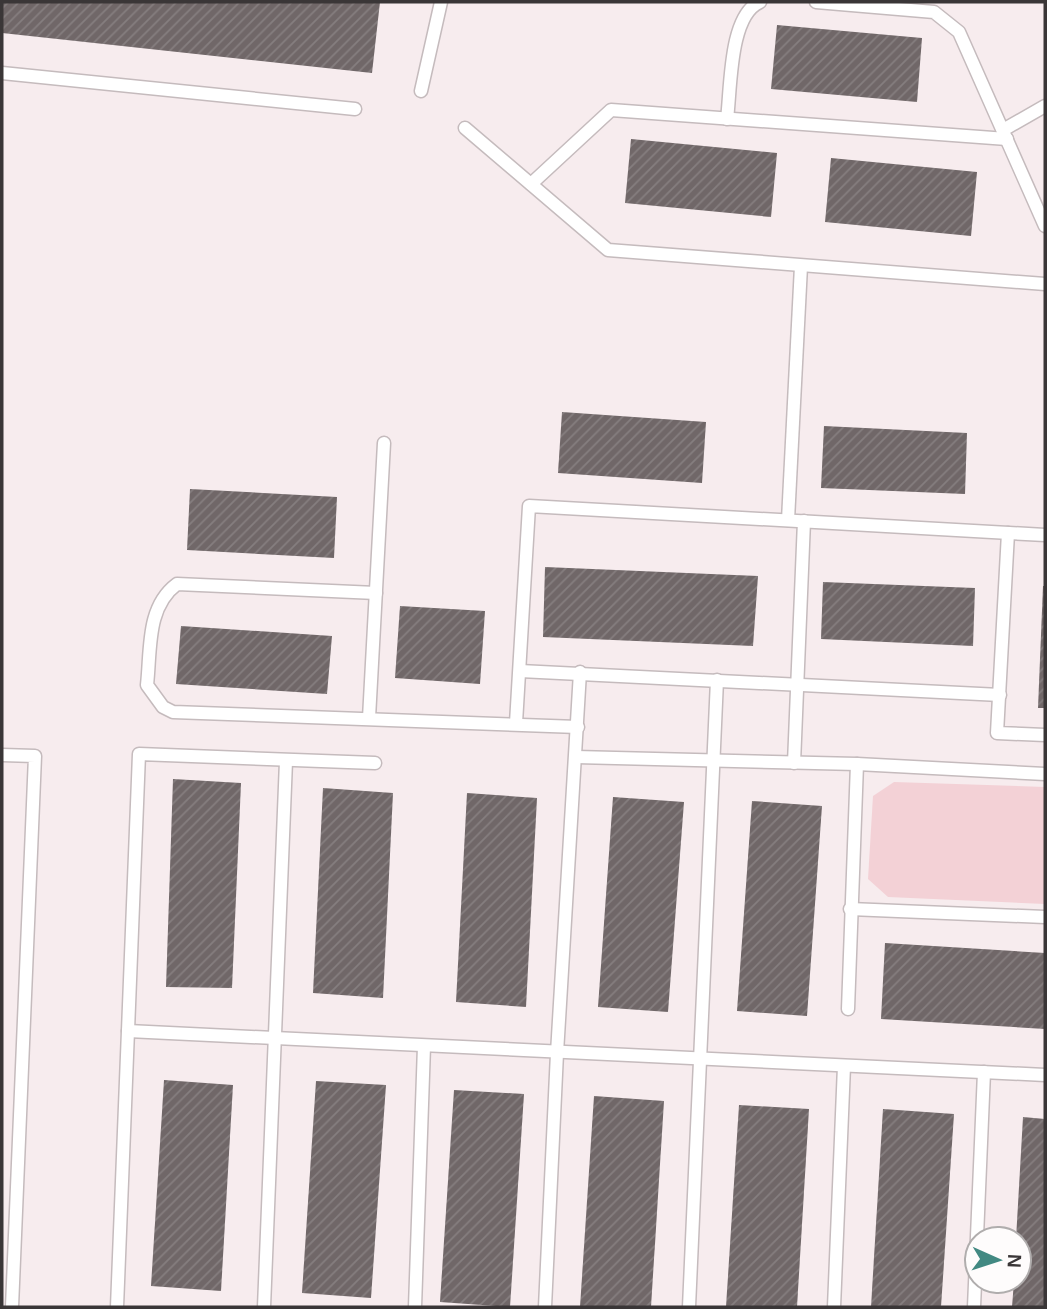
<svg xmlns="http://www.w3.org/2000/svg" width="1047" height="1309" font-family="Arial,sans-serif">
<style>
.park{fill:#f3d1d6}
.building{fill:url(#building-hatch)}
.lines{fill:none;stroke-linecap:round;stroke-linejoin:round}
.lane-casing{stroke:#c5bbbd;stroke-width:15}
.lane{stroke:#fff;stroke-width:12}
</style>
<defs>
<pattern id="building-hatch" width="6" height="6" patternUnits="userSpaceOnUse" patternTransform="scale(1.75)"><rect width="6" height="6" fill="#706768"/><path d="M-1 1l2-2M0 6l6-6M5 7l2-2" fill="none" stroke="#857e7f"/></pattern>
</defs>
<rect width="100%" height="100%" fill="#f7ecee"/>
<polygon class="park" points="894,782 1045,787 1045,904 888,897 868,879 873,796"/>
<g class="building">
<polygon points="2,2 380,2 372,73 2,33"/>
<polygon points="777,25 922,38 917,102 771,89"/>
<polygon points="631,139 777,153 771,217 625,203"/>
<polygon points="831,158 977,172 971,236 825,222"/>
<polygon points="562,412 706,422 702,483 558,473"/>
<polygon points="824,426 967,433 965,494 821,488"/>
<polygon points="190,489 337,497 334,558 187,550"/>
<polygon points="545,567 758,576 753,646 543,637"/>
<polygon points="823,582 975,588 973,646 821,639"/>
<polygon points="1043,586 1045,586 1045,708 1038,708"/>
<polygon points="400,606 485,611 480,684 395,678"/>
<polygon points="181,626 332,636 327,694 176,684"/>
<polygon points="173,779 241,783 232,988 166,987"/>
<polygon points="323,788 393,793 383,998 313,993"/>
<polygon points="467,793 537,798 526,1007 456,1002"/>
<polygon points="613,797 684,802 668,1012 598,1007"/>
<polygon points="752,801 822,806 807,1016 737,1011"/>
<polygon points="885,943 1045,953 1045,1029 881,1019"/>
<polygon points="164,1080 233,1085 221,1291 151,1286"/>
<polygon points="316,1081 386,1085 371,1298 302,1293"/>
<polygon points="454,1090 524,1094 510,1307 440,1302"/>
<polygon points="594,1096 664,1101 651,1307 580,1307"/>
<polygon points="739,1105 809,1109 797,1307 726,1307"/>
<polygon points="883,1109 954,1114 941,1307 871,1307"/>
<polygon points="1023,1117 1045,1119 1045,1307 1012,1307 1014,1281 1019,1281 1019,1239 1016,1239"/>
</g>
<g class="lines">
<defs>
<g id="lane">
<polyline points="816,2 934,12 959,32 1045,226"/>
<polyline points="2,73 355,109"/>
<polyline points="421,91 441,2"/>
<path d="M727 119C731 88 729 15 760 2"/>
<polyline points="465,128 608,250 1045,284"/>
<polyline points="1003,130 1045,106"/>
<polyline points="531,184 611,110 1007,139"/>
<polyline points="788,520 801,266"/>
<polyline points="1008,533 997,733 1045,735"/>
<path d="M376 593 177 584C146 607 151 650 147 685L163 707 173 712 578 727"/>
<polyline points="520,671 1000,695"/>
<polyline points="369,718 384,443"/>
<polyline points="516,723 529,506 1045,535"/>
<polyline points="2,755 35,756 12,1307"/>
<polyline points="576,757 857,764 1045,774"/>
<polyline points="794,763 804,521"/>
<polyline points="850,909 1045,917"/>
<polyline points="848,1009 857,764"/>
<polyline points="128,1031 1045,1075"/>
<polyline points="117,1307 139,754 375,763"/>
<polyline points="264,1307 286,761"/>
<polyline points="415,1307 424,1046"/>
<polyline points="545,1307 557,1053 580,672"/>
<polyline points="689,1307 717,680"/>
<polyline points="834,1307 844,1066"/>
<polyline points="974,1307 984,1072"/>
</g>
</defs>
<use href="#lane" class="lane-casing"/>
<use href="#lane" class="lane"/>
</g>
<rect width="1047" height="1309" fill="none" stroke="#3a3637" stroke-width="7"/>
<g transform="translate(998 1260) rotate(93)"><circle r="33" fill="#fefcfc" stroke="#b0adad" stroke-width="2"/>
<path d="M0-5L12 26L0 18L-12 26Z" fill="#428982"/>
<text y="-10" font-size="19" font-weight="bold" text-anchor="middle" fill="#3a3637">N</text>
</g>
</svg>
